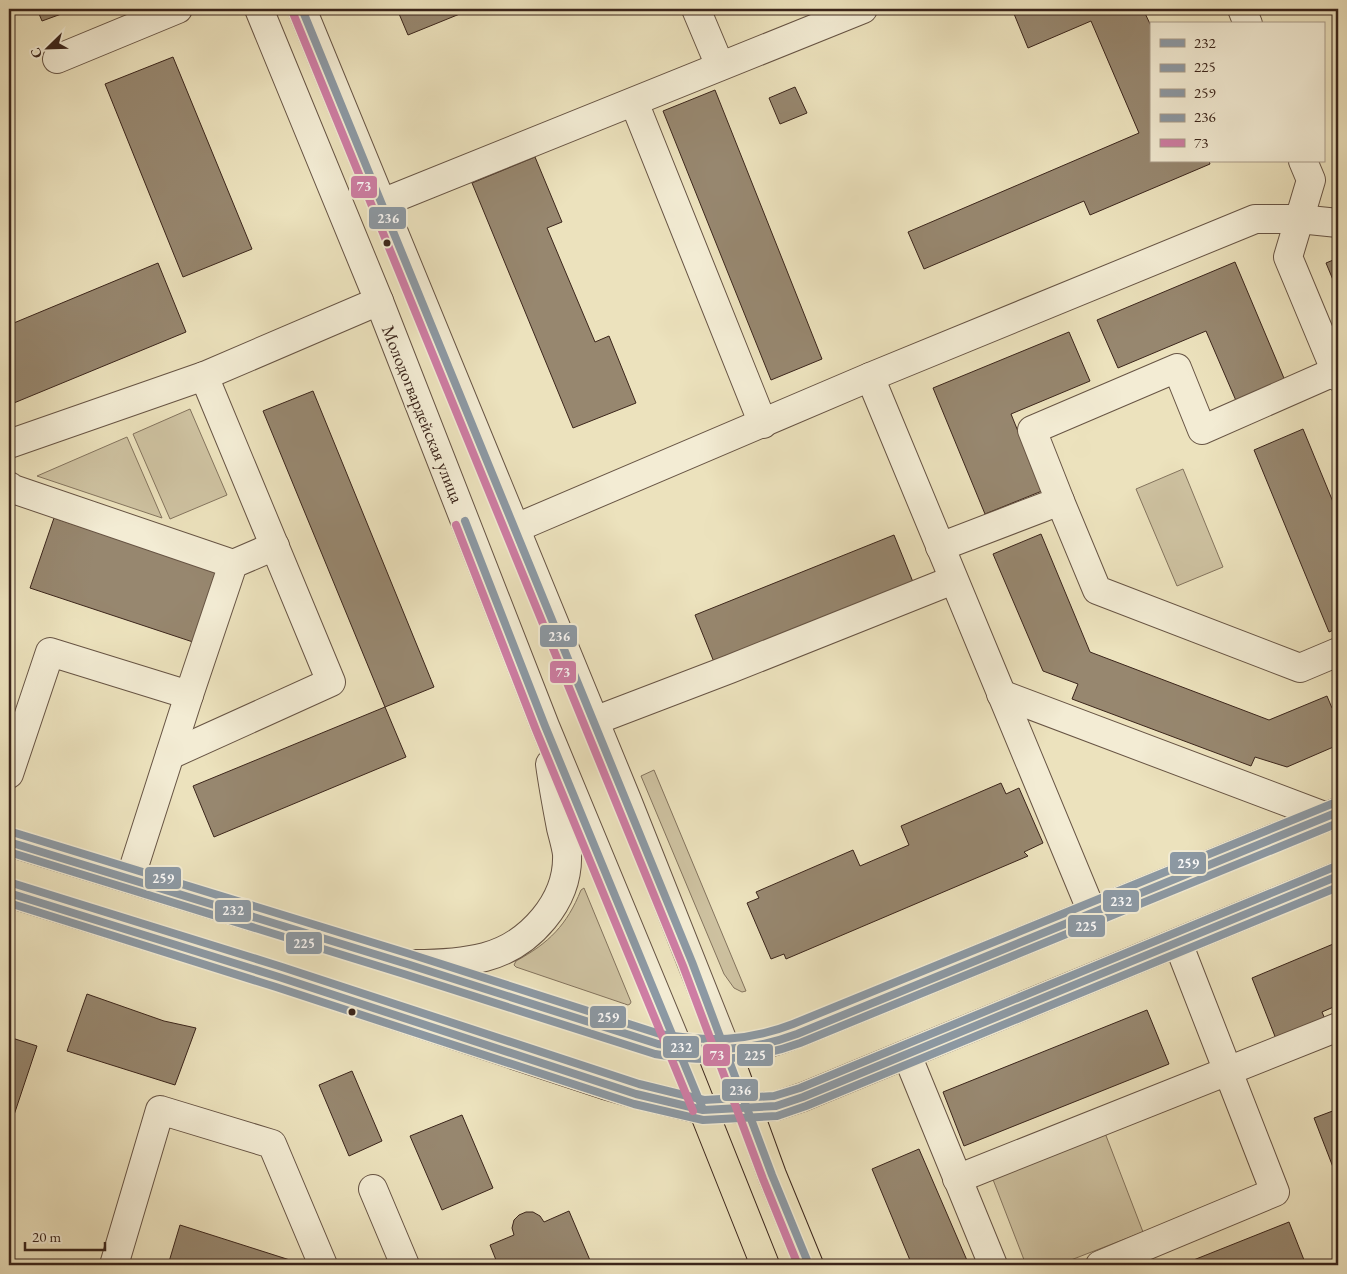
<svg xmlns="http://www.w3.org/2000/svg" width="1347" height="1274" font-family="'EB Garamond',serif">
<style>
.green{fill:#cec2a1;stroke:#84745e}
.building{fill:#97876f;stroke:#3b251b}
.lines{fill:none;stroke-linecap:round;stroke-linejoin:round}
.minor-casing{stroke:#675444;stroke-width:30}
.major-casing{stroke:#3b251b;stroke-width:30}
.minor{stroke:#f3ecd4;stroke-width:28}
.major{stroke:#ece2bd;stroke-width:28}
.bus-1-casing{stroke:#f3ecd4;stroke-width:11}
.bus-2-casing{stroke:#f3ecd4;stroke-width:11}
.bus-3-casing{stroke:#f3ecd4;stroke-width:11}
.bus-4-casing{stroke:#f3ecd4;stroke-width:11}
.bus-5-casing{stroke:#f3ecd4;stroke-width:11}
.bus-1{stroke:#8c99a4;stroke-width:8}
.bus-2{stroke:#8c99a4;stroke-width:8}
.bus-3{stroke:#8c99a4;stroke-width:8}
.bus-4{stroke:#8c99a4;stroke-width:8}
.bus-5{stroke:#ce7da4;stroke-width:8}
.bus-dot{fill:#3b251b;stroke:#f3ecd4;stroke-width:2}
.labels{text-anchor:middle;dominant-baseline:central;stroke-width:4;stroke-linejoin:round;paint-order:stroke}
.street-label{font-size:18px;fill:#3b251b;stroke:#f3ecd4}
.line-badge{stroke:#f3ecd4;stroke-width:2}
.badge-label{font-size:14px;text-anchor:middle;font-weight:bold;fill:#fff}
</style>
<rect width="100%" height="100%" fill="#ece2bd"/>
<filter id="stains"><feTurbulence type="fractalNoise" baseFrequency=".004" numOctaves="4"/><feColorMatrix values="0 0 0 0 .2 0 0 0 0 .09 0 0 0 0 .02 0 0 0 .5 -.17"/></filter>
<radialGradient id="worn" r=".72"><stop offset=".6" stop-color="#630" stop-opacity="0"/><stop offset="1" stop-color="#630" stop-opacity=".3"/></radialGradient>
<g class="green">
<polygon points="190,409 227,495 170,519 133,434"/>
<polygon points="127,437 162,518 37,476"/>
<polygon points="1183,469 1223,567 1177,586 1136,489"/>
<polygon points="654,770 746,991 742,992 734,988 724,974 641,776"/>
<path d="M584 888 631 1002 630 1004 628 1005 516 967 514 965 516 961C549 943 567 925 581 890Z"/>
<polygon points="1105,1133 1143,1232 1058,1265 1026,1265 992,1177"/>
</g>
<g class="building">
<polygon points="37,9 75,9 42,21"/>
<polygon points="397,9 472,9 408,35"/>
<polygon points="1012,9 1143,9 1151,26 1151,161 1209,161 1210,164 1090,215 1084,201 924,269 908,232 1139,133 1091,21 1028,48"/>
<polygon points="173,57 252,249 183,277 105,84"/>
<polygon points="795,87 807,113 780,124 769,98"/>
<polygon points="715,90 822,359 771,380 663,111"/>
<polygon points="535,157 562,222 547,228 595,342 609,336 636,403 573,428 472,183"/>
<polygon points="1338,258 1338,292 1326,263"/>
<polygon points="1235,262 1286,383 1237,403 1206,331 1118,368 1097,320"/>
<polygon points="158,263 186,332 9,405 9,325"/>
<polygon points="1069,332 1090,381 1011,414 1042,491 985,514 933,388"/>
<polygon points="313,391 434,687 385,707 263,411"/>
<polygon points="1303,429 1338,514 1338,628 1329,632 1254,450"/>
<polygon points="54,518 222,574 199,644 30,588"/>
<polygon points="1041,534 1090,652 1269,720 1327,696 1332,708 1338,705 1338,745 1287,767 1255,757 1251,766 1072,699 1078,684 1043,671 993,554"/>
<polygon points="894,535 913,582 714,662 695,615"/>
<polygon points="385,707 406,757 214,837 193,786"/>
<polygon points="1001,783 1006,794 1019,788 1043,843 1024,852 1028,856 786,959 784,954 771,959 747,903 759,898 756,892 853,850 860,866 909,845 901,826"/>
<polygon points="1338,942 1338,1005 1322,1012 1327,1024 1278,1044 1252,978"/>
<polygon points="87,994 164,1021 196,1028 175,1085 67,1051"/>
<polygon points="1147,1010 1169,1064 964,1146 943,1092"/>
<polygon points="9,1037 37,1046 9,1130"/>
<polygon points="352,1071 382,1141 349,1156 319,1085"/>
<polygon points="1338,1109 1338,1180 1314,1118"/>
<polygon points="462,1115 493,1188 442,1210 410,1136"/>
<polygon points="919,1149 969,1265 912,1265 872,1169"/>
<polygon points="569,1211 592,1265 498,1265 490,1245 514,1235 512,1228 514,1220 519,1215 526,1212 533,1212 540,1216 544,1222"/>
<polygon points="1289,1222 1306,1265 1181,1265"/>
<polygon points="180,1225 293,1261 291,1265 168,1265"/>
</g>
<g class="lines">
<defs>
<g id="minor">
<polyline points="259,9 379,301 545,726 678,1047"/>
<polyline points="302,9 627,800 726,1049"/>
<polyline points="696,9 720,66"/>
<polyline points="1242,9 1248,24"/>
<polyline points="57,59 178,9"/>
<polyline points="634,102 763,424"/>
<polyline points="1303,161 1311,180 1288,257 1338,377"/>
<polyline points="382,203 863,9"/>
<polyline points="870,377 1092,912"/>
<polyline points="9,444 204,376 379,301"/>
<polyline points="9,486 13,489 233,564"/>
<polyline points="1060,501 1097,590 1300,668 1338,652"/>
<polyline points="516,528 870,377 1255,219 1299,219 1338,223"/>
<polyline points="940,547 1060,501 1032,430 1177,368 1202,430 1336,371"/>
<polyline points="1001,694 1327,817"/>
<polyline points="594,721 730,669 953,580"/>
<polyline points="170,755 331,682 204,376"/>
<polyline points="9,774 50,652 189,695"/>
<polyline points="130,879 189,695 233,564 275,546"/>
<path d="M414 964C438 964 462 963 485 957 530 945 569 901 567 854 566 846 563 836 561 828 557 807 553 786 550 764"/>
<polyline points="907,1055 993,1265"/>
<polyline points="957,1179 1338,1027"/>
<polyline points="373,1189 405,1265"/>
<polyline points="114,1265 160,1110 272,1144 323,1265"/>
<polyline points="1100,1265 1275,1192 1178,943"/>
</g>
<g id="major">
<path d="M9 842 407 964 658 1044C687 1049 721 1053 751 1047 769 1044 786 1038 803 1031L1338 812"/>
<polyline points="9,893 279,977 605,1085 636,1094 703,1110 776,1106 803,1097 1338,876"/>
<polyline points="678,1047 765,1265"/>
<polyline points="726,1049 772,1175 809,1265"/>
</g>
</defs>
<use href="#minor" class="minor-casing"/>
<use href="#major" class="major-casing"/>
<use href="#minor" class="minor"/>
<use href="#major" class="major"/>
<defs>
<g id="bus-1">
<path d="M9 842 407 964 658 1044C708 1052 749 1052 797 1034L1338 812"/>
<polyline points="9,893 279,977 636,1094 703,1110 776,1106 803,1097 1338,876"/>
</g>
<g id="bus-2">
<path d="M9 852 404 974 655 1054C705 1063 752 1061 800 1043L1338 823"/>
<polyline points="9,903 276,987 634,1104 703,1120 777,1116 806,1106 1338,887"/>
</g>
<g id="bus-3">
<path d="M12 832 410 954 660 1034C708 1042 747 1042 793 1024L1334 803"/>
<polyline points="12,883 282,967 639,1084 704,1100 774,1096 800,1088 1334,867"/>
</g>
<g id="bus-4">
<polyline points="302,9 692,962 772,1175 809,1265"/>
<polyline points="465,521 545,726 702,1107"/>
</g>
<g id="bus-5">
<polyline points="293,13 683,966 763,1179 798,1265"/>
<polyline points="456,525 536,730 693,1111"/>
</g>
</defs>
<use href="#bus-1" class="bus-1-casing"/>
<use href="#bus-2" class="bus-2-casing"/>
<use href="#bus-3" class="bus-3-casing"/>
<use href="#bus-4" class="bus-4-casing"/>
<use href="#bus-5" class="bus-5-casing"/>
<use href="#bus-1" class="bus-1"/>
<use href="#bus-2" class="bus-2"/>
<use href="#bus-3" class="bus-3"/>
<use href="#bus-4" class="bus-4"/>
<use href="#bus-5" class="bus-5"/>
</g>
<g class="bus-dot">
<circle cx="387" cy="243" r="4.5"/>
<circle cx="352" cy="1012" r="4.5"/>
</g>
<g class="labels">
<g class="street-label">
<text transform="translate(423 414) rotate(68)">Молодогвардейская улица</text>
</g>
</g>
<g class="line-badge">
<rect x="350" y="175" width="28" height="24" rx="5" fill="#ce7da4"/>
<rect x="368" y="206" width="39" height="24" rx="5" fill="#8c99a4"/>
<rect x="539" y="624" width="39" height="24" rx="5" fill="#8c99a4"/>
<rect x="549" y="660" width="28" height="24" rx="5" fill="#ce7da4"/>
<rect x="1169" y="851" width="38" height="24" rx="5" fill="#8c99a4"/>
<rect x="144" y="866" width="38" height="24" rx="5" fill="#8c99a4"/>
<rect x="1102" y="889" width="38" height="24" rx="5" fill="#8c99a4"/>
<rect x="214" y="899" width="38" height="24" rx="5" fill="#8c99a4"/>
<rect x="1067" y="914" width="39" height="24" rx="5" fill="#8c99a4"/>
<rect x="285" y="931" width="38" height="24" rx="5" fill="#8c99a4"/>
<rect x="589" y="1005" width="38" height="24" rx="5" fill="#8c99a4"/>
<rect x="662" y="1035" width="38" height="24" rx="5" fill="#8c99a4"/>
<rect x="736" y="1043" width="38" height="24" rx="5" fill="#8c99a4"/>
<rect x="702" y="1043" width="29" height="24" rx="5" fill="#ce7da4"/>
<rect x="721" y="1078" width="38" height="24" rx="5" fill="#8c99a4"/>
</g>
<g class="badge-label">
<text x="364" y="191">73</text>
<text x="388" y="223">236</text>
<text x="559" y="641">236</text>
<text x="563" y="677">73</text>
<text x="1188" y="868">259</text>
<text x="163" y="883">259</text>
<text x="1121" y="906">232</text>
<text x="233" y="915">232</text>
<text x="1086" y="931">225</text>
<text x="304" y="948">225</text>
<text x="608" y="1022">259</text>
<text x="681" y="1052">232</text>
<text x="755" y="1060">225</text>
<text x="717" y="1060">73</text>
<text x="740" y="1095">236</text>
</g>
<rect width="1347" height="1274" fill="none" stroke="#ece2bd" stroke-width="30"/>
<rect x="10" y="10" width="1327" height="1254" fill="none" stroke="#3b251b" stroke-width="2.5"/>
<rect x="15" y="15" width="1317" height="1244" fill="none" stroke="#3b251b"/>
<rect x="1150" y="22" width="175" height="140" fill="#f3ecd4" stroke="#a99c8a"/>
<rect x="1160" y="39" width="25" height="8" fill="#8c99a4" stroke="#a99c8a"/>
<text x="1194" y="48" font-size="15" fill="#3b251b">232</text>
<rect x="1160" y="64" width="25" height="8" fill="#8c99a4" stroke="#a99c8a"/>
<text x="1194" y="72" font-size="15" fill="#3b251b">225</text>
<rect x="1160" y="89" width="25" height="8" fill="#8c99a4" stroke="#a99c8a"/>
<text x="1194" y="98" font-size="15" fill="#3b251b">259</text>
<rect x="1160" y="114" width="25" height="8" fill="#8c99a4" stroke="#a99c8a"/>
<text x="1194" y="122" font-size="15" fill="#3b251b">236</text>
<rect x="1160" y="139" width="25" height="8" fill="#ce7da4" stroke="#a99c8a"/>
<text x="1194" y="148" font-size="15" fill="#3b251b">73</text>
<g transform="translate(48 48) rotate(247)" stroke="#f3ecd4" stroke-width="4" paint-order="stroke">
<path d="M0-4L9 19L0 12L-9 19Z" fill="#3b251b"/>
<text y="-8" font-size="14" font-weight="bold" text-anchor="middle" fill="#3b251b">С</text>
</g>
<path d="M25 1242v8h80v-8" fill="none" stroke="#3b251b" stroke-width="2.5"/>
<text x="32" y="1242" font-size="15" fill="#3b251b" stroke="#f3ecd4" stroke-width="4" paint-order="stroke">20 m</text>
<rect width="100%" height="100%" filter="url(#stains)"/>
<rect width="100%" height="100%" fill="url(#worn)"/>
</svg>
